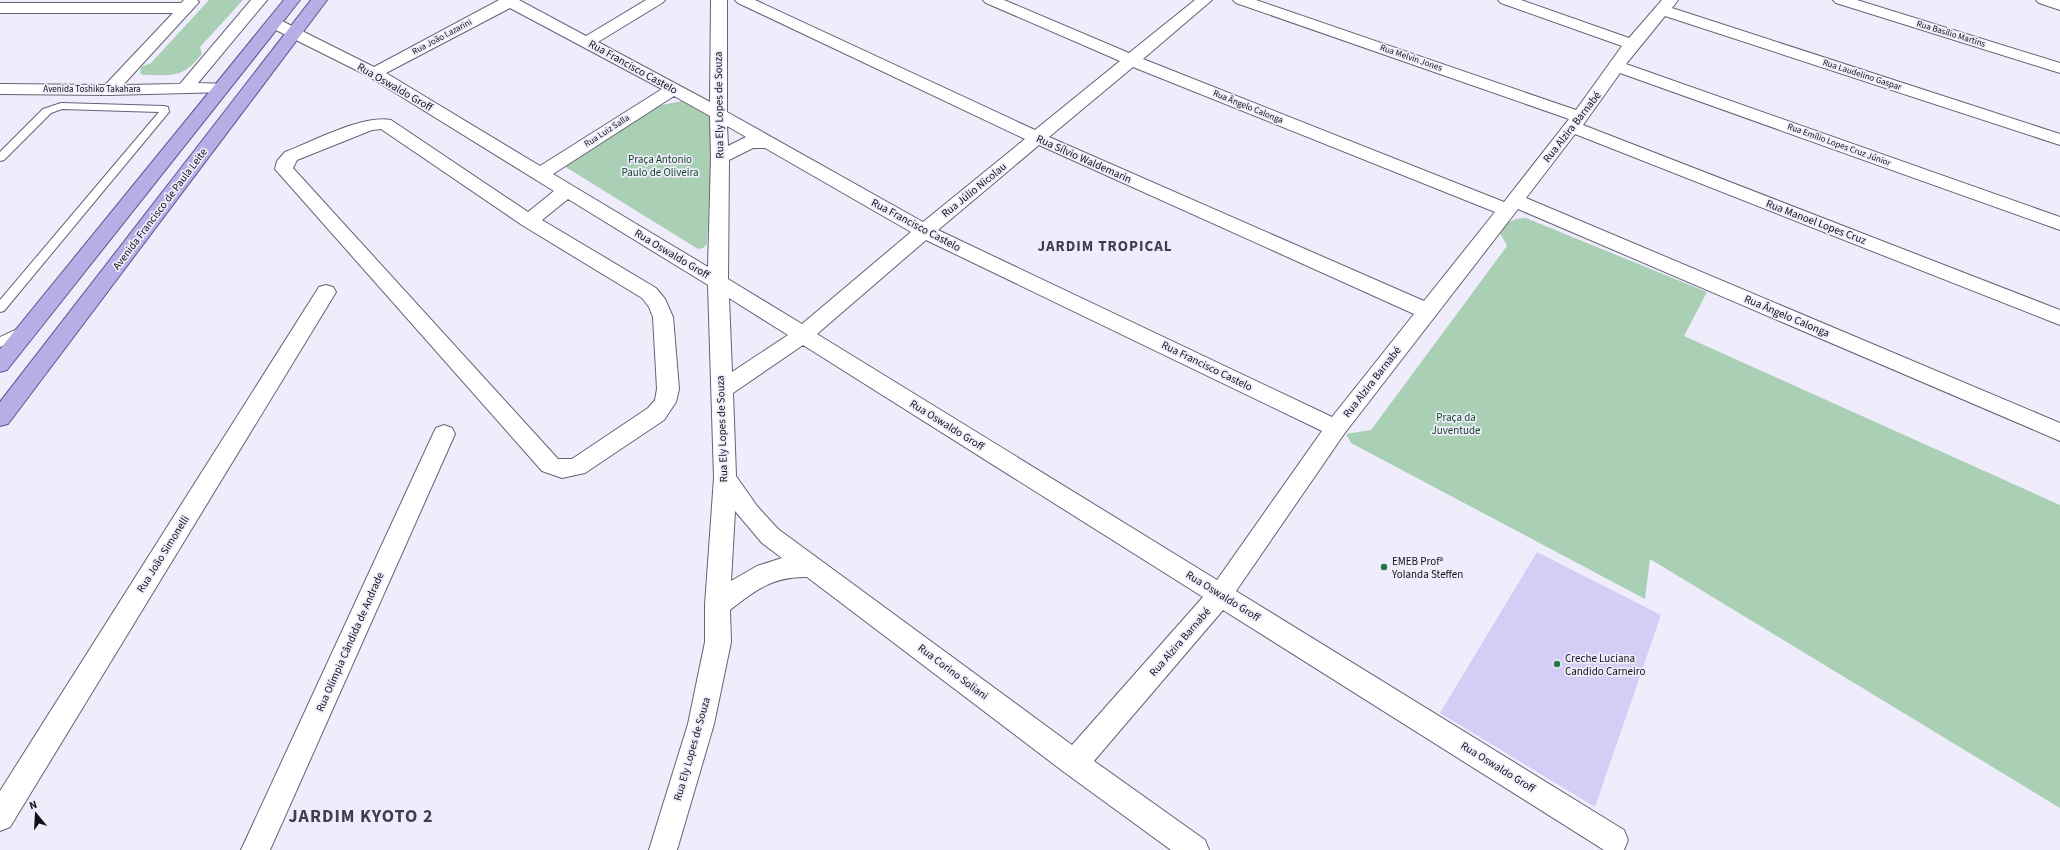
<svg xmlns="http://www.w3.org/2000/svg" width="2060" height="850" font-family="'Source Sans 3',sans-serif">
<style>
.green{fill:#a9d0b5}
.building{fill:#d3cef6}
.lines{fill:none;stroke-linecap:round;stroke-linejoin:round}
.lane-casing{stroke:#656276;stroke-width:2}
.street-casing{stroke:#656276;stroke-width:2}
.primary-casing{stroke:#605392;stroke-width:2}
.lane{fill:#fff;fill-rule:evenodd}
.street{fill:#fff;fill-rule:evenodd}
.primary{fill:#b9ade5;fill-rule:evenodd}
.poi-dot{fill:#227749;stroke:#efedfb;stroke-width:1.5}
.labels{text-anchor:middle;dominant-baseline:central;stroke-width:3.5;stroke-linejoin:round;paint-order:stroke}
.far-street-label{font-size:9px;fill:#121119;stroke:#efedfb}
.street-label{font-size:11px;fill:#121119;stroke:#efedfb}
.park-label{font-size:11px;fill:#13462a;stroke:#efedfb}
.poi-label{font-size:11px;fill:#121119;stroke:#efedfb;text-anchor:start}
.district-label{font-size:15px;font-weight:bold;letter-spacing:1px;fill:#3f3d4f;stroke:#efedfb}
.near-district-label{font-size:18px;font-weight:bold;letter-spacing:1px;fill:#3f3d4f;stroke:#efedfb}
</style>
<rect width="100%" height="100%" fill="#efedfb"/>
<g class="green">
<path d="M209 0H243L200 47 202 54C182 79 173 75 143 75L140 73 141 67 151 63Z"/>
<polygon points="682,101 713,118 707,244 703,248 698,249 564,166 657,106"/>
<path d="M1526 218 1707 292 1684 336 2060 505V808L1650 559 1645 599 1351 443 1346 434 1371 430 1507 246 1499 231C1507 222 1513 218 1526 218Z"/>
</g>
<polygon class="building" points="1537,552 1661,615 1595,807 1440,713"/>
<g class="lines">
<defs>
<g id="lane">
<polygon points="61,103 164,106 168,107 169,112 4,311 0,312 0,300 159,112 62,109 51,113 4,160 0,161 0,152 43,109"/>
<polygon points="26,325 30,326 32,329 30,332 0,347 0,337"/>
</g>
<g id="street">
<polygon points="184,0 197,0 199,2 123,85 180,84 251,0 267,0 198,83 227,84 229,88 227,92 109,95 0,94 0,84 105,85 173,13 0,13 0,3 181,3"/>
<path d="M499 0H519L586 36 646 0H665L662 3 598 42 710 102 711 0H727V112L923 222 1025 139 738 3 735 0H755L1035 130 1120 61 986 3 983 0H1004L1129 53 1195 0H1212L1143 59 1504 202 1569 119 1236 3 1233 0H1256L1576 110 1622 46 1501 3 1498 0H1521L1629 38 1662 0H1678L1672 8 2060 134V145L1665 16 1626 64 2060 217V230L1620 73 1583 125 2060 310V325L1575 134 1526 198 2060 423V441L1518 209 1344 434 1236 591 1624 830 1628 840 1624 850H1604L1223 610 1094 761 1205 840 1209 850H1171L1064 772 807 577C774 576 755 590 730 610L731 642 714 724 677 850H649L688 724 705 642V605L714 478 708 285 568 199 542 220 656 288 665 299 673 317 679 389 676 402 664 420 585 473 562 478 542 471 275 169 277 161 285 152C311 142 364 114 391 120L528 212 554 191 368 76 268 26 266 23 268 20H280L374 67ZM510 8 662 89 540 166 386 73ZM1133 67 1495 212 1424 301 1049 137ZM674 96 710 116 711 157 708 267 553 174ZM727 126 746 137 728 146ZM381 129 522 225 642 298 649 307 653 317 657 389 655 400 648 408 572 459H558L293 168 297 160 372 130ZM1039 145 1414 314 1332 417 938 230ZM753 148H765L911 232 802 324 728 279 729 160ZM926 240 1322 431 1217 580 817 334ZM729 298 788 335 732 372ZM803 345 1203 597 1072 745 778 529 757 506 736 476 733 393ZM735 511 762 543 782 558 757 566 731 581Z"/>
<polygon points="1833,0 1857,0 2060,63 2060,73 1836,3"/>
<polygon points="2036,0 2060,0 2060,10 2039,3"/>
<polygon points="326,285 333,287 336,292 333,297 10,827 0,831 0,791 319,287"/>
<polygon points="444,425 452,428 455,434 270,850 241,850 433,434 436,428"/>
</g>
<g id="primary">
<polygon points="284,0 300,0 7,370 0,372 0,349"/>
<polygon points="311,0 327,0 8,424 0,426 0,402"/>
</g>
</defs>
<use href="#lane" class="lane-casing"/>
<use href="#street" class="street-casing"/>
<use href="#primary" class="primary-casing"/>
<use href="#lane" class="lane"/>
<use href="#street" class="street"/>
<use href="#primary" class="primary"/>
</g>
<g class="poi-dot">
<circle cx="1384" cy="567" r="4"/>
<circle cx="1557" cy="664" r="4"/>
</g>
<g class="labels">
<g class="far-street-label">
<text transform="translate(1951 34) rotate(17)">Rua Basílio Martins</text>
<text transform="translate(442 37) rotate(-28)">Rua João Lazarini</text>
<text transform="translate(1411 58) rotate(19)">Rua Melvin Jones</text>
<text transform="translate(1862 75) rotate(18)">Rua Laudelino Gaspar</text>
<text x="92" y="89">Avenida Toshiko Takahara</text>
<text transform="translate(1248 107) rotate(22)">Rua Ângelo Calonga</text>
<text transform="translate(607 131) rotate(-33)">Rua Luiz Salla</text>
<text transform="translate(1839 145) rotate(20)">Rua Emílio Lopes Cruz Júnior</text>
</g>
<g class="street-label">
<text transform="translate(633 67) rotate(29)">Rua Francisco Castelo</text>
<text transform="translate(395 87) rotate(30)">Rua Oswaldo Groff</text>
<text transform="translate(719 105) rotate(-91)">Rua Ely Lopes de Souza</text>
<text transform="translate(1572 127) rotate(-52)">Rua Alzira Barnabé</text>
<text transform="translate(1084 159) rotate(24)">Rua Sílvio Waldemarin</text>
<text transform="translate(974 190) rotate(-39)">Rua Júlio Nicolau</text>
<text transform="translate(160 209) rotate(-53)">Avenida Francisco de Paula Leite</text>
<text transform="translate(1816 222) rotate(21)">Rua Manoel Lopes Cruz</text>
<text transform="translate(916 225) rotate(28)">Rua Francisco Castelo</text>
<text transform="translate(672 254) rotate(31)">Rua Oswaldo Groff</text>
<text transform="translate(1787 316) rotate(23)">Rua Ângelo Calonga</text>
<text transform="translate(1207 366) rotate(26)">Rua Francisco Castelo</text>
<text transform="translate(1372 382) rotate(-52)">Rua Alzira Barnabé</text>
<text transform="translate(947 425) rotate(32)">Rua Oswaldo Groff</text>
<text transform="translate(722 429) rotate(-92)">Rua Ely Lopes de Souza</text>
<text transform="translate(163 554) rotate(-58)">Rua João Simonelli</text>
<text transform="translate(1223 596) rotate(32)">Rua Oswaldo Groff</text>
<text transform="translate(350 642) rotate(-66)">Rua Olímpia Cândida de Andrade</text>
<text transform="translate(1180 642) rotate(-49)">Rua Alzira Barnabé</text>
<text transform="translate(953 672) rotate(37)">Rua Corino Soliani</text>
<text transform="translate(692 749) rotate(-74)">Rua Ely Lopes de Souza</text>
<text transform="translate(1498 767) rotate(32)">Rua Oswaldo Groff</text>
</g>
<g class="park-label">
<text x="660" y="159">Praça Antonio<tspan x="660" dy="13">Paulo de Oliveira</tspan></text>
<text x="1456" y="417">Praça da<tspan x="1456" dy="13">Juventude</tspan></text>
</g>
<g class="poi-label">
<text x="1392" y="561">EMEB Profª<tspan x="1392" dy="13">Yolanda Steffen</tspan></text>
<text x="1565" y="658">Creche Luciana<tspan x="1565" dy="13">Candido Carneiro</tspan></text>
</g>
<g class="district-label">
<text x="1105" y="246">JARDIM TROPICAL</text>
</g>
<g class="near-district-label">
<text x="361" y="816">JARDIM KYOTO 2</text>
</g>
</g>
<g transform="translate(36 814) rotate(342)" stroke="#efedfb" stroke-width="3" paint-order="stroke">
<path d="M0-3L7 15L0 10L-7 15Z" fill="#121119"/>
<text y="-6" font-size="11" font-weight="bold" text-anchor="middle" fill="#121119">N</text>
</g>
</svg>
